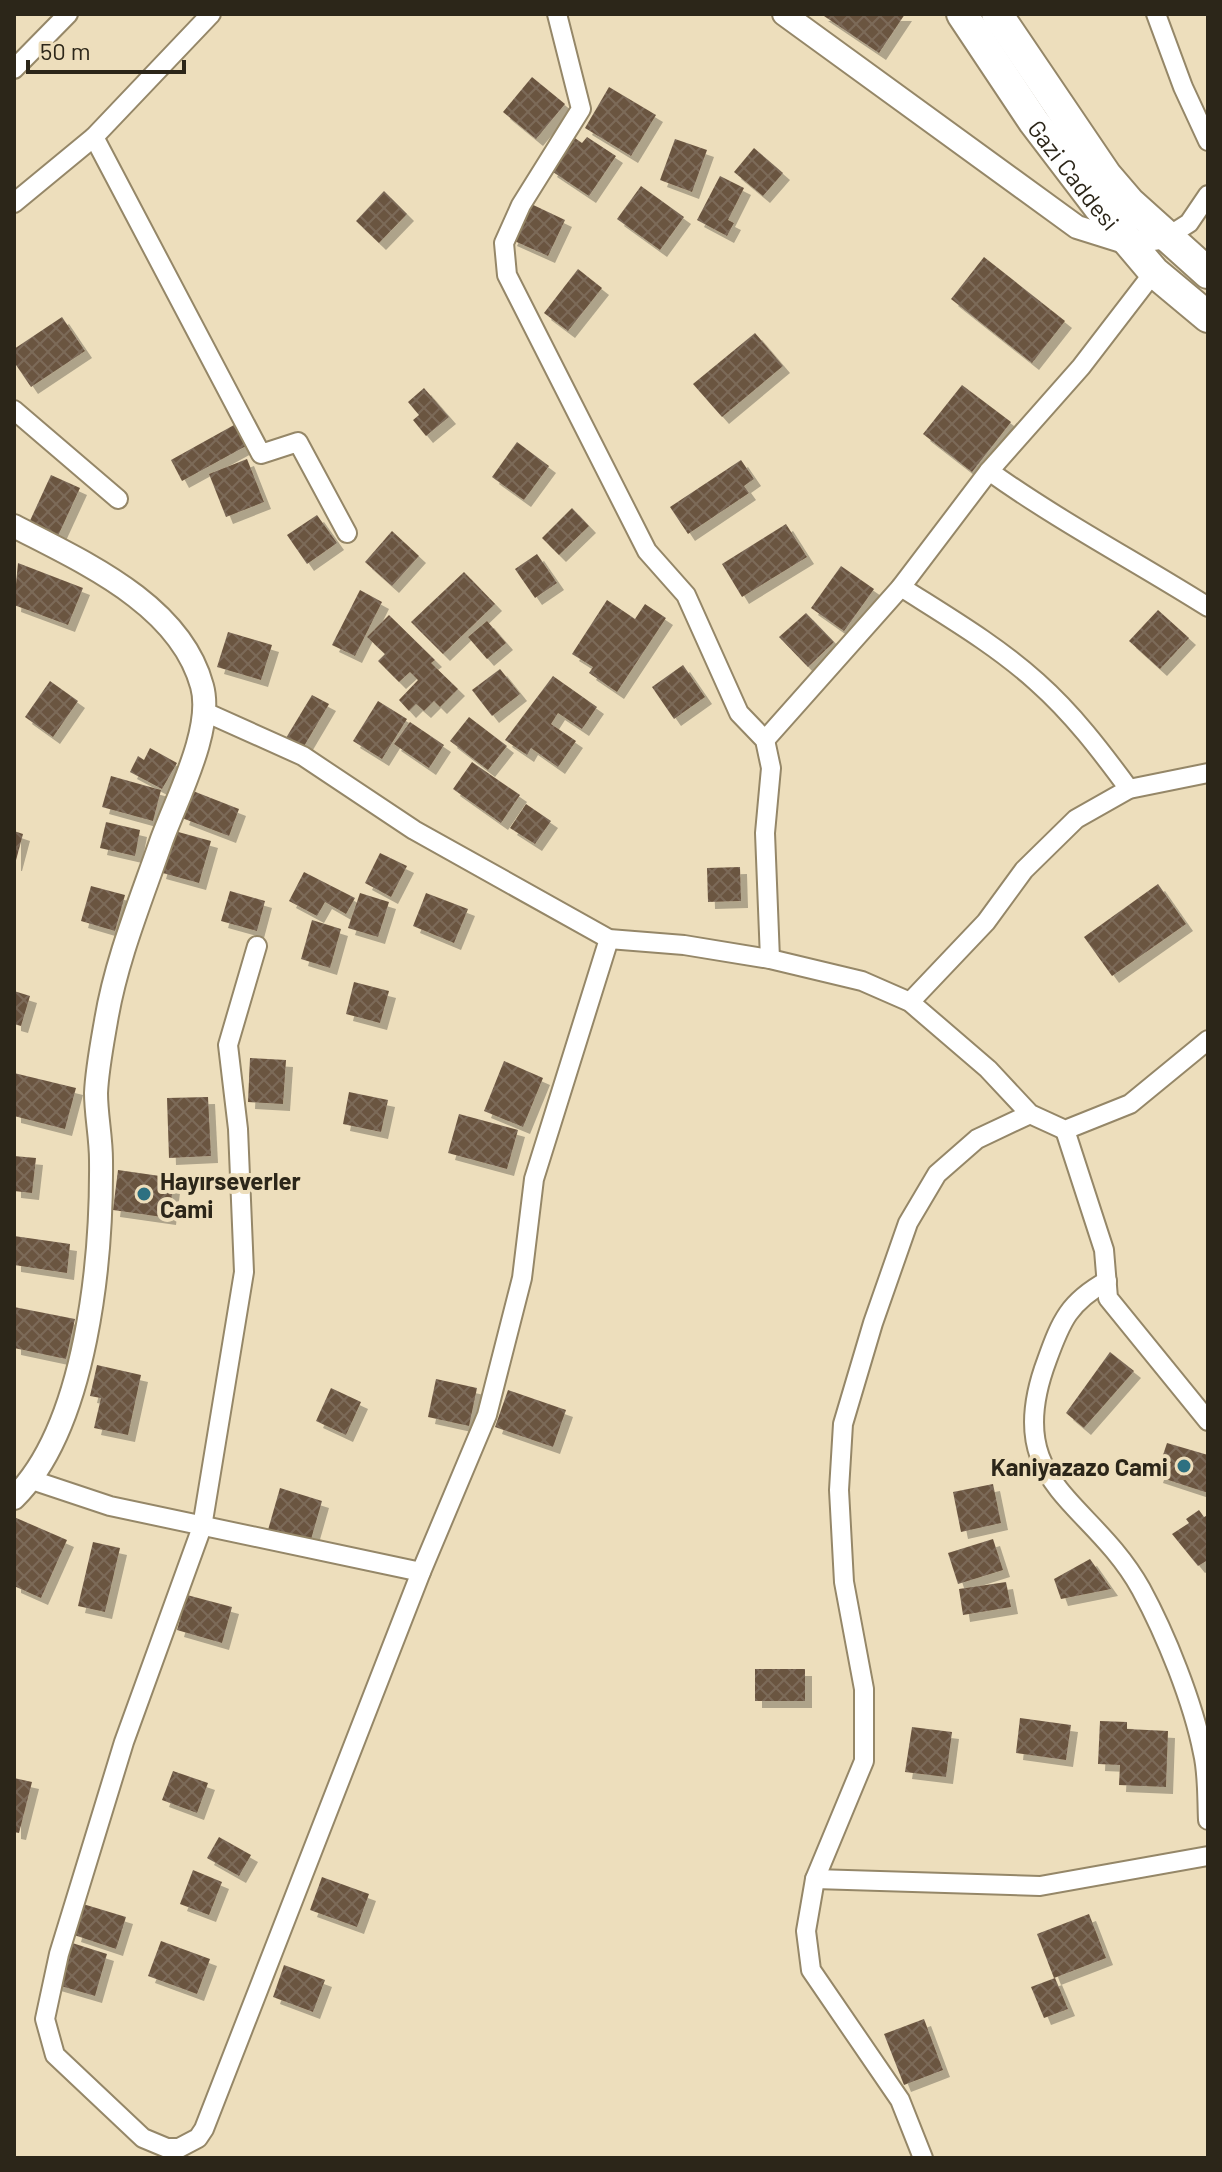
<svg xmlns="http://www.w3.org/2000/svg" width="1222" height="2172" font-family="Barlow,sans-serif">
<style>
.building{fill:url(#building-cross-hatch);filter:url(#shadow)}
.lines{fill:none;stroke-linecap:round;stroke-linejoin:round}
.minor-casing{stroke:#958768;stroke-width:22}
.tertiary-casing{stroke:#958768;stroke-width:26}
.trunk-casing{stroke:#958768;stroke-width:34}
.minor{stroke:#fff;stroke-width:18}
.tertiary{stroke:#fff;stroke-width:22}
.trunk{stroke:#fff;stroke-width:30}
.poi-dot{fill:#2d7081;stroke:#eddebc;stroke-width:3}
.labels{text-anchor:middle;dominant-baseline:central;stroke-width:8;stroke-linejoin:round;paint-order:stroke}
.street-label{font-size:24px;fill:#2c2619;stroke:#eddebc}
.poi-label{font-size:24px;font-weight:bold;fill:#2c2619;stroke:#eddebc;text-anchor:start}
</style>
<defs>
<pattern id="building-cross-hatch" width="8" height="8" patternUnits="userSpaceOnUse" patternTransform="scale(2)"><rect width="8" height="8" fill="#6b5541"/><path d="M0 0l8 8M0 8l8-8" fill="none" stroke="#7c6a59"/></pattern>
<filter id="shadow"><feDropShadow dx="7" dy="7" stdDeviation="0" flood-color="#0004"/></filter>
</defs>
<rect width="100%" height="100%" fill="#eddebc"/>
<g class="building">
<polygon points="821,14 905,14 879,53"/>
<polygon points="532,77 565,104 536,139 503,112"/>
<polygon points="609,87 656,115 631,156 585,128"/>
<polygon points="572,136 582,143 587,137 616,156 589,196 550,170"/>
<polygon points="675,139 707,150 692,192 660,180"/>
<polygon points="754,148 783,173 763,196 734,172"/>
<polygon points="720,176 744,188 728,220 734,223 727,236 697,220"/>
<polygon points="641,186 684,217 660,250 617,219"/>
<polygon points="384,191 407,214 379,243 356,221"/>
<polygon points="527,202 565,220 548,256 510,239"/>
<polygon points="984,257 1065,321 1032,363 951,299"/>
<polygon points="578,269 602,288 568,331 544,313"/>
<polygon points="62,317 85,351 31,387 14,362 14,349"/>
<polygon points="755,333 783,366 722,417 693,384"/>
<polygon points="962,385 1011,422 972,472 923,434"/>
<polygon points="424,388 449,417 426,436 413,420 419,415 408,402"/>
<polygon points="234,425 246,446 182,481 171,460"/>
<polygon points="517,442 549,466 524,500 492,477"/>
<polygon points="247,459 264,502 226,517 209,474"/>
<polygon points="741,460 754,479 744,486 749,493 688,534 670,507"/>
<polygon points="51,475 80,488 57,538 28,525"/>
<polygon points="572,508 589,526 559,555 542,538"/>
<polygon points="317,515 337,543 307,564 287,535"/>
<polygon points="786,524 807,557 742,597 722,564"/>
<polygon points="392,531 419,556 392,586 365,562"/>
<polygon points="537,554 557,583 535,598 515,569"/>
<polygon points="18,563 83,588 68,625 14,605"/>
<polygon points="841,566 874,589 844,631 811,608"/>
<polygon points="464,572 495,604 443,654 411,622"/>
<polygon points="360,590 382,602 355,656 332,645"/>
<polygon points="607,600 635,619 645,604 666,618 617,692 589,673 593,667 572,654"/>
<polygon points="1158,610 1189,638 1160,669 1129,641"/>
<polygon points="806,613 834,642 808,667 779,637"/>
<polygon points="389,615 435,660 431,663 458,689 440,707 434,701 424,711 416,704 409,711 399,700 418,680 410,672 399,682 378,661 385,654 367,637"/>
<polygon points="487,621 506,643 487,659 468,637"/>
<polygon points="228,632 272,645 261,680 217,667"/>
<polygon points="683,665 705,697 674,719 652,687"/>
<polygon points="500,669 520,694 492,716 472,690"/>
<polygon points="553,676 597,707 582,729 558,713 551,724 576,741 558,767 531,748 527,755 505,740"/>
<polygon points="50,681 78,701 53,737 25,717"/>
<polygon points="312,695 329,704 300,753 283,743"/>
<polygon points="378,701 407,719 382,759 353,741"/>
<polygon points="469,717 507,746 488,770 450,741"/>
<polygon points="410,722 444,745 429,768 394,744"/>
<polygon points="150,748 177,763 162,789 130,772 138,756 144,760"/>
<polygon points="472,762 520,795 501,823 453,789"/>
<polygon points="111,776 161,790 153,821 102,807"/>
<polygon points="193,791 239,809 229,836 182,818"/>
<polygon points="526,804 551,821 535,844 510,828"/>
<polygon points="106,822 140,830 135,856 100,848"/>
<polygon points="171,830 211,841 199,883 159,872"/>
<polygon points="14,831 23,834 15,864 14,864"/>
<polygon points="380,853 407,866 391,897 365,883"/>
<polygon points="740,867 741,901 708,902 707,868"/>
<polygon points="304,872 355,898 346,914 325,902 317,916 289,901"/>
<polygon points="1158,884 1186,924 1112,976 1084,937"/>
<polygon points="91,886 125,895 115,931 81,921"/>
<polygon points="230,891 265,901 257,931 221,921"/>
<polygon points="360,893 389,902 378,937 348,928"/>
<polygon points="426,893 468,909 454,943 413,926"/>
<polygon points="312,920 341,929 330,968 301,959"/>
<polygon points="354,982 389,991 380,1023 346,1014"/>
<polygon points="14,991 30,996 21,1026 14,1024"/>
<polygon points="250,1058 286,1060 283,1104 248,1102"/>
<polygon points="504,1061 543,1078 523,1127 484,1111"/>
<polygon points="14,1073 76,1088 65,1129 14,1116"/>
<polygon points="349,1092 388,1100 381,1132 343,1124"/>
<polygon points="208,1097 211,1156 169,1158 167,1098"/>
<polygon points="459,1114 518,1130 507,1169 448,1153"/>
<polygon points="14,1156 36,1158 32,1193 14,1191"/>
<polygon points="118,1170 174,1178 169,1218 113,1210"/>
<polygon points="14,1236 70,1244 67,1273 14,1265"/>
<polygon points="14,1307 75,1319 66,1359 14,1348"/>
<polygon points="1110,1352 1134,1371 1084,1428 1066,1413"/>
<polygon points="97,1365 141,1375 128,1435 94,1428 101,1398 90,1396"/>
<polygon points="436,1379 477,1388 469,1426 428,1417"/>
<polygon points="331,1388 361,1402 346,1435 316,1421"/>
<polygon points="508,1390 566,1410 553,1447 495,1427"/>
<polygon points="1167,1443 1208,1455 1208,1493 1156,1476"/>
<polygon points="993,1484 1001,1523 961,1532 953,1492"/>
<polygon points="280,1488 322,1501 310,1543 268,1530"/>
<polygon points="1199,1510 1204,1517 1208,1515 1208,1560 1198,1566 1172,1534 1189,1523 1186,1519"/>
<polygon points="14,1517 67,1540 41,1598 14,1586"/>
<polygon points="993,1539 1003,1570 958,1584 948,1553"/>
<polygon points="93,1542 120,1548 105,1612 78,1606"/>
<polygon points="1090,1559 1111,1589 1061,1599 1054,1579"/>
<polygon points="1006,1582 1011,1607 963,1615 959,1589"/>
<polygon points="187,1595 232,1607 222,1643 177,1630"/>
<rect x="755" y="1669" width="50" height="32"/>
<polygon points="1020,1718 1071,1725 1066,1760 1016,1753"/>
<polygon points="1100,1721 1127,1722 1127,1729 1168,1731 1166,1787 1119,1785 1120,1765 1098,1764"/>
<polygon points="912,1727 952,1732 946,1777 905,1772"/>
<polygon points="173,1771 208,1783 197,1813 162,1800"/>
<polygon points="14,1778 32,1782 19,1833 14,1832"/>
<polygon points="219,1837 251,1855 239,1876 207,1858"/>
<polygon points="193,1870 222,1882 209,1915 180,1904"/>
<polygon points="322,1877 369,1894 357,1927 310,1910"/>
<polygon points="83,1904 126,1917 116,1949 74,1935"/>
<polygon points="1089,1914 1106,1958 1054,1978 1037,1934"/>
<polygon points="66,1941 107,1954 95,1996 54,1984"/>
<polygon points="161,1941 210,1959 197,1994 148,1976"/>
<polygon points="284,1965 325,1980 313,2012 273,1997"/>
<polygon points="1055,1978 1068,2009 1044,2018 1031,1987"/>
<polygon points="924,2019 943,2070 904,2085 884,2034"/>
</g>
<g class="lines">
<defs>
<g id="minor">
<polyline points="557,14 581,109 521,205 504,243 507,275 647,551 686,595 739,713 765,740 771,768 765,833 770,959"/>
<polyline points="1156,14 1183,87 1208,141"/>
<polyline points="14,69 68,14"/>
<polyline points="94,137 261,454 298,442 347,533"/>
<polyline points="14,203 94,137 211,14"/>
<polyline points="1167,237 1189,223 1208,195"/>
<polyline points="14,410 118,499"/>
<path d="M989 471C1059 521 1135 561 1208 607"/>
<path d="M901 587C948 617 996 645 1037 682 1073 714 1101 751 1129 789"/>
<polyline points="205,712 303,756 414,830 609,939 684,945 770,959 862,981 910,1002 988,1069 1030,1114 1065,1130 1130,1104 1208,1040"/>
<polyline points="765,740 901,587 989,471 1081,367 1154,272"/>
<polyline points="257,946 228,1045 238,1129 244,1272 202,1527 124,1742 59,1954 45,2019 55,2055 143,2138 167,2148 179,2148 198,2138 204,2129 421,1572 487,1415 522,1278 534,1179 609,939"/>
<polyline points="910,1002 986,922 1024,870 1076,819 1129,789 1208,773"/>
<polyline points="1065,1130 1104,1250 1108,1298 1208,1421"/>
<path d="M1107 1281C1069 1302 1061 1321 1047 1360 1000 1485 1090 1498 1141 1589 1166 1635 1193 1702 1203 1753 1208 1774 1207 1798 1208 1820"/>
<polyline points="32,1480 110,1506 421,1572"/>
<polyline points="815,1879 1040,1886 1208,1856"/>
<polyline points="923,2158 900,2100 811,1970 806,1931 815,1879 864,1761 864,1689 844,1582 839,1490 843,1424 873,1323 908,1223 937,1174 977,1139 1030,1114"/>
</g>
<g id="tertiary">
<polyline points="784,14 1077,227 1128,243 1167,237"/>
<path d="M14 526C83 562 180 604 202 686 214 729 176 800 161 842 141 900 116 960 106 1021 102 1044 97 1070 96 1093 96 1115 101 1137 101 1160 102 1259 87 1426 14 1498"/>
</g>
<g id="trunk">
<path id="s1" d="M962 14 1034 122 1098 206 1154 272 1208 317"/>
<polyline points="997,14 1106,175 1130,203 1208,273"/>
</g>
</defs>
<use href="#minor" class="minor-casing"/>
<use href="#tertiary" class="tertiary-casing"/>
<use href="#trunk" class="trunk-casing"/>
<use href="#minor" class="minor"/>
<use href="#tertiary" class="tertiary"/>
<use href="#trunk" class="trunk"/>
</g>
<g class="poi-dot">
<circle cx="144" cy="1194" r="8"/>
<circle cx="1184" cy="1466" r="8"/>
</g>
<g class="labels">
<g class="street-label">
<text stroke="none"><textPath href="#s1" startOffset="196">Gazi Caddesi</textPath></text>
</g>
<g class="poi-label">
<text x="160" y="1180">Hayırseverler<tspan x="160" dy="28">Cami</tspan></text>
<text x="1168" y="1466" text-anchor="end">Kaniyazazo Cami</text>
</g>
</g>
<rect width="1222" height="2172" fill="none" stroke="#2c2619" stroke-width="32"/>
<path d="M28 60v12h156v-12" fill="none" stroke="#2c2619" stroke-width="4"/>
<text x="40" y="60" font-size="24" fill="#2c2619" stroke="#eddebc" stroke-width="6" paint-order="stroke">50 m</text>
</svg>
